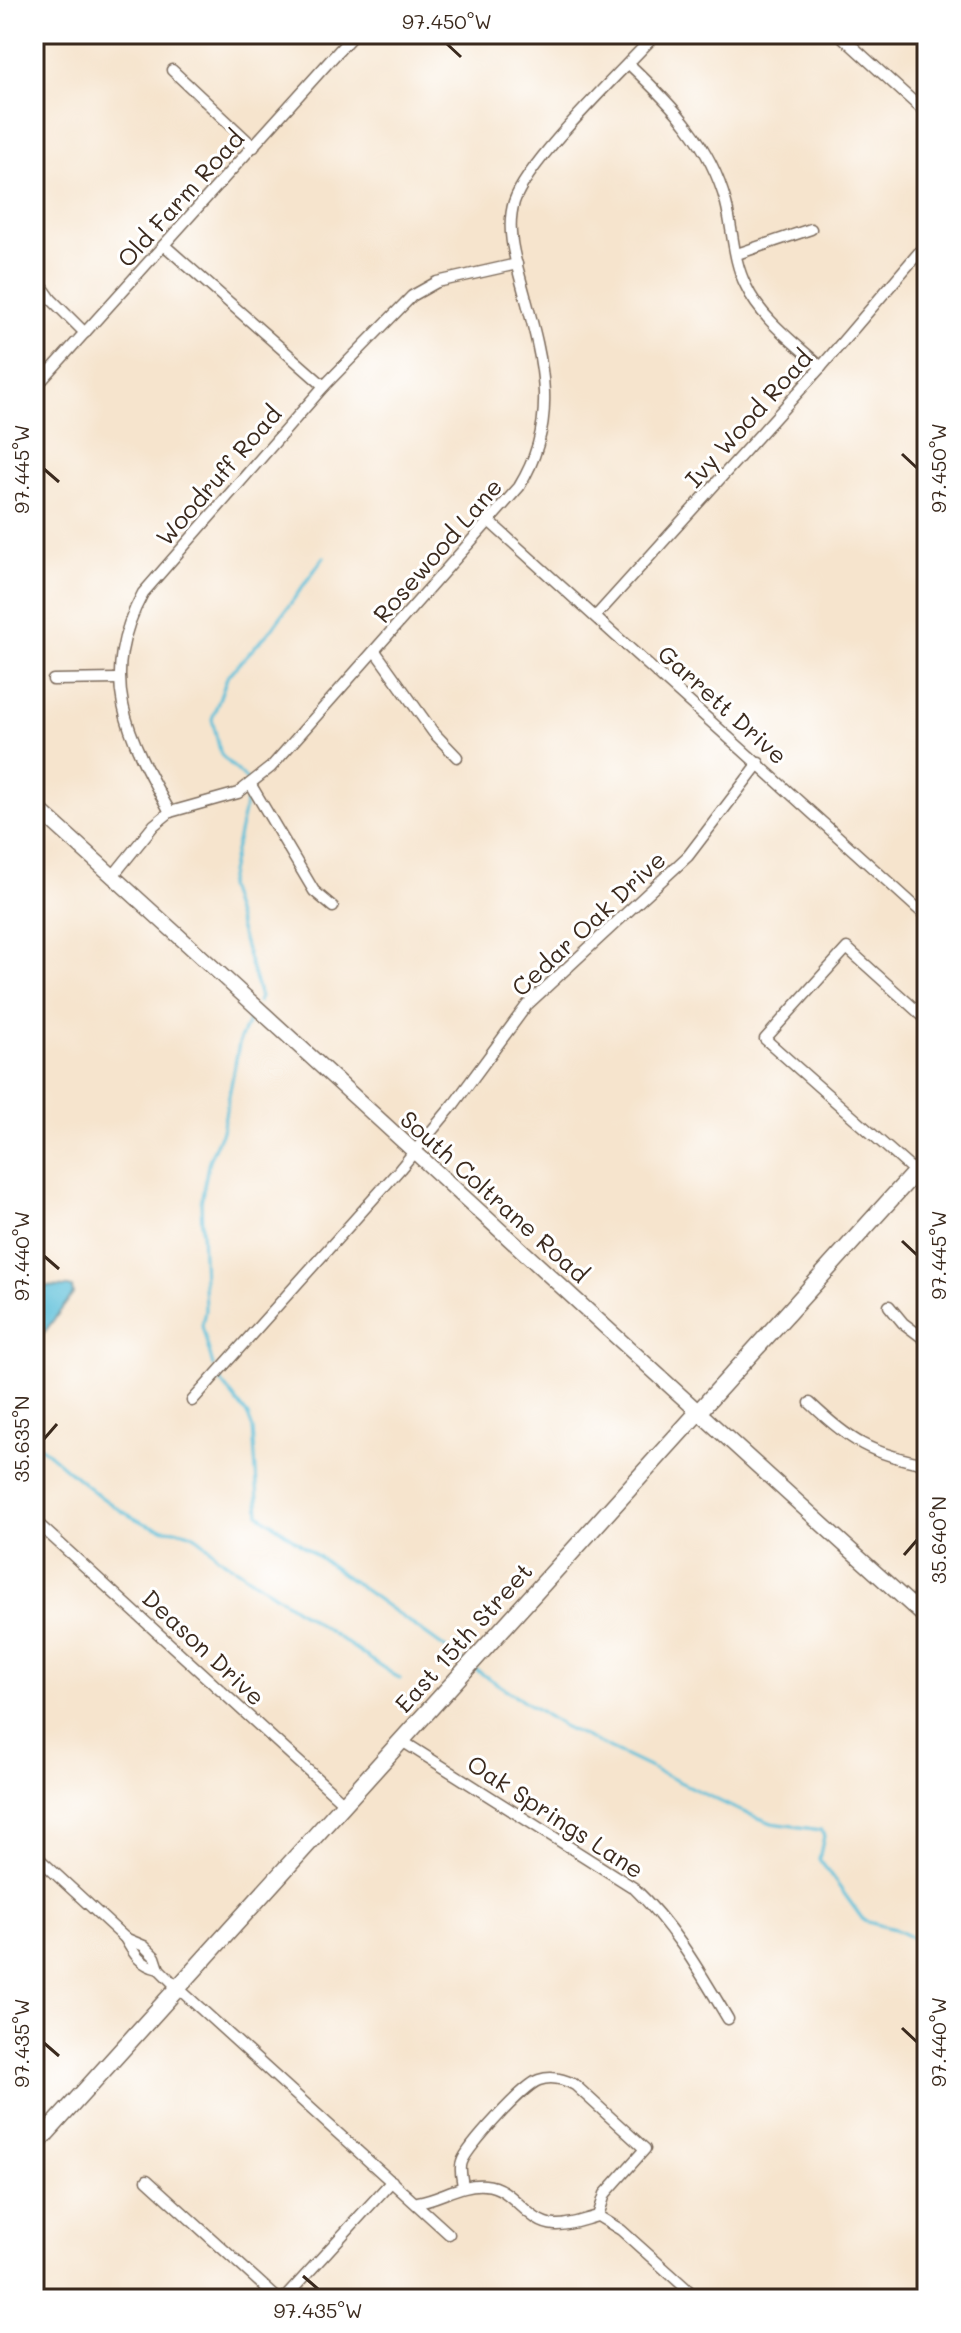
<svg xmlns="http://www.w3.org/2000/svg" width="961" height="2333" font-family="Mali,sans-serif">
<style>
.water{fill:#5bbfd9;stroke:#4b747c;stroke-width:2}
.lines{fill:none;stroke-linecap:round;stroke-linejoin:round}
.stream{stroke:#5bbfd9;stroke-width:3}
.street-casing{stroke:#7c6b5b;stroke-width:13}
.secondary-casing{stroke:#7c6b5b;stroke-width:17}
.primary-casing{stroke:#7c6b5b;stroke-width:19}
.street{stroke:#fff;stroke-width:10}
.secondary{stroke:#fff;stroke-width:14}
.primary{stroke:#fff;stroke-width:16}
.ticks{fill:none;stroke:#3b2a1e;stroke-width:3}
.labels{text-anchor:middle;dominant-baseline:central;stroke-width:6;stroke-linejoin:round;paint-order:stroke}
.street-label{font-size:24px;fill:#3b2a1e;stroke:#fff}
.neatline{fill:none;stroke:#3b2a1e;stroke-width:3}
.ticks-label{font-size:20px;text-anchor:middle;fill:#3b2a1e}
</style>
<rect width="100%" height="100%" fill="#fff"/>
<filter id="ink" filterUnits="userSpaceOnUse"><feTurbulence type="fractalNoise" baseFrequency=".0125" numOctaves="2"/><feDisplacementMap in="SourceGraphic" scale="16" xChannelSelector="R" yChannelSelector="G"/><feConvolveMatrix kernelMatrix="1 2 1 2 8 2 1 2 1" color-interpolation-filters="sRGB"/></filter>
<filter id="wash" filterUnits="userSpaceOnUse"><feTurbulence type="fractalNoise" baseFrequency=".006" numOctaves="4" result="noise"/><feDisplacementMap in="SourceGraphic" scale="32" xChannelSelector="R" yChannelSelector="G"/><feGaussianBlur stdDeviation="1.8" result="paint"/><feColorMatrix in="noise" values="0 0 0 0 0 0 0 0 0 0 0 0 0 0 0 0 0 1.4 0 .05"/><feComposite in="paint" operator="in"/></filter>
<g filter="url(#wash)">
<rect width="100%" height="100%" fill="#f6e4cd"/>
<polygon class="water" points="34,1286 68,1287 72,1288 73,1294 34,1346"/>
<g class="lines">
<g class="stream">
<polyline points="249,782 221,755 212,719 228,675 272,629 324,557"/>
<polyline points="249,789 227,886 260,997 258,1002"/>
<polyline points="213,1366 202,1326 205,1310 201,1202 209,1160 222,1131 240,1039 253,1012"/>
<polyline points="218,1377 248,1416 253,1429 259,1514 466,1663"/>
<path d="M34 1441C68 1470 102 1503 142 1522 178 1539 183 1516 217 1556L400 1679"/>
<polyline points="476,1670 561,1725 738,1810 772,1823 821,1830 824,1836 819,1859 864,1921 894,1929 927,1945"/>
</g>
</g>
</g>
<g filter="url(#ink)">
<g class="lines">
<defs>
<g id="street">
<polyline points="839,34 927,114"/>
<path d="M629 64C672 105 710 143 726 203 733 230 733 261 746 286 761 319 795 343 821 367"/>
<polyline points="172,70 254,147"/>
<polyline points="164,245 324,386"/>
<polyline points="737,254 811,229"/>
<polyline points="34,275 51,299 85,333"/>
<polyline points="34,389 354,34"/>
<polyline points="491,523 927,917"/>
<polyline points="596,616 821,367 927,243"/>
<polyline points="375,651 433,732 457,757"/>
<polyline points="53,680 118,679"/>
<polyline points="251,785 314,891 333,907"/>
<path d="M170 812C127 735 97 678 143 593L324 386 412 296 437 282 517 264"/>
<path d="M112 877 154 825 170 812 238 793 271 767 519 487C562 417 541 355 521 281 514 255 506 228 514 202 528 160 622 71 656 34"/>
<polyline points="915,1172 765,1039 847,948 927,1020"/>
<polyline points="889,1306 903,1323 927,1341"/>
<polyline points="192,1401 400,1169 454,1104 527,1005 688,856 759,763"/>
<path d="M810 1403C850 1441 871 1454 926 1464"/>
<polyline points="927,1462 927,1485"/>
<polyline points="34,1520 345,1804"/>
<path d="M402 1741 634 1888C674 1926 700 1972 728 2019"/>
<polyline points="34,1854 125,1938 144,1946 155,1957 159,1969 178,1988 449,2234"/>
<path d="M125 1938C134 1954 140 1965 159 1969"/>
<polyline points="147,2180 278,2299"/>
<path d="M463 2186C462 2178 459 2169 462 2162 467 2147 524 2085 539 2080 551 2076 564 2079 575 2085L645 2149 605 2194 598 2216"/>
<path d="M418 2202C441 2198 461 2183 485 2185 514 2187 526 2223 555 2225 569 2226 585 2219 598 2216L621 2230 698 2299"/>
<polyline points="284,2299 392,2181"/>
</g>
<path id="secondary" d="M34 805C333 1074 627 1350 927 1619"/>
<polyline id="primary" points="34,2147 927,1159"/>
</defs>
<use href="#street" class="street-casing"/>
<use href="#secondary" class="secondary-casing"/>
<use href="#primary" class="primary-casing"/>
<use href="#street" class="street"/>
<use href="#secondary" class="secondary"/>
<use href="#primary" class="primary"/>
</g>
</g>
<path class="ticks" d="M447 44 461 57M902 454 917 468M44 469 59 482M902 1241 917 1255M44 1256 59 1269M44 1439 57 1424M904 1555 917 1540M902 2028 917 2042M44 2043 59 2056M303 2276 318 2289"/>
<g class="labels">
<g class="street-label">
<text transform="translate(180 198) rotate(-48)">Old Farm Road</text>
<text transform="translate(748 418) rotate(-48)">Ivy Wood Road</text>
<text transform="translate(218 475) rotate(-49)">Woodruff Road</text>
<text transform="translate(437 550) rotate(-49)">Rosewood Lane</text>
<text transform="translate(723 704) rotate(42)">Garrett Drive</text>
<text transform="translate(588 923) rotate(-43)">Cedar Oak Drive</text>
<text transform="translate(495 1196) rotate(42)">South Coltrane Road</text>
<text transform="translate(463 1637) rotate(-48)">East 15th Street</text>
<text transform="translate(204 1647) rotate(43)">Deason Drive</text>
<text transform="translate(556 1816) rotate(33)">Oak Springs Lane</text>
</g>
</g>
<rect width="961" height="2333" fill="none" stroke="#fff" stroke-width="88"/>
<rect x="44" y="44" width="873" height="2245" class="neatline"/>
<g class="ticks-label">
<text x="447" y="29">97.450°W</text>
<text transform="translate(939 468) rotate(-90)" y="7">97.450°W</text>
<text transform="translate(22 469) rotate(-90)" y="7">97.445°W</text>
<text transform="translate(939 1255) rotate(-90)" y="7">97.445°W</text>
<text transform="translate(22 1256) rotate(-90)" y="7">97.440°W</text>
<text transform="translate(22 1439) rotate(-90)" y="7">35.635°N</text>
<text transform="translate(939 1540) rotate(-90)" y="7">35.640°N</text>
<text transform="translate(939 2042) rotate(-90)" y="7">97.440°W</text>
<text transform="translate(22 2043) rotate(-90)" y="7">97.435°W</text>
<text x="318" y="2318">97.435°W</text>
</g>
</svg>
